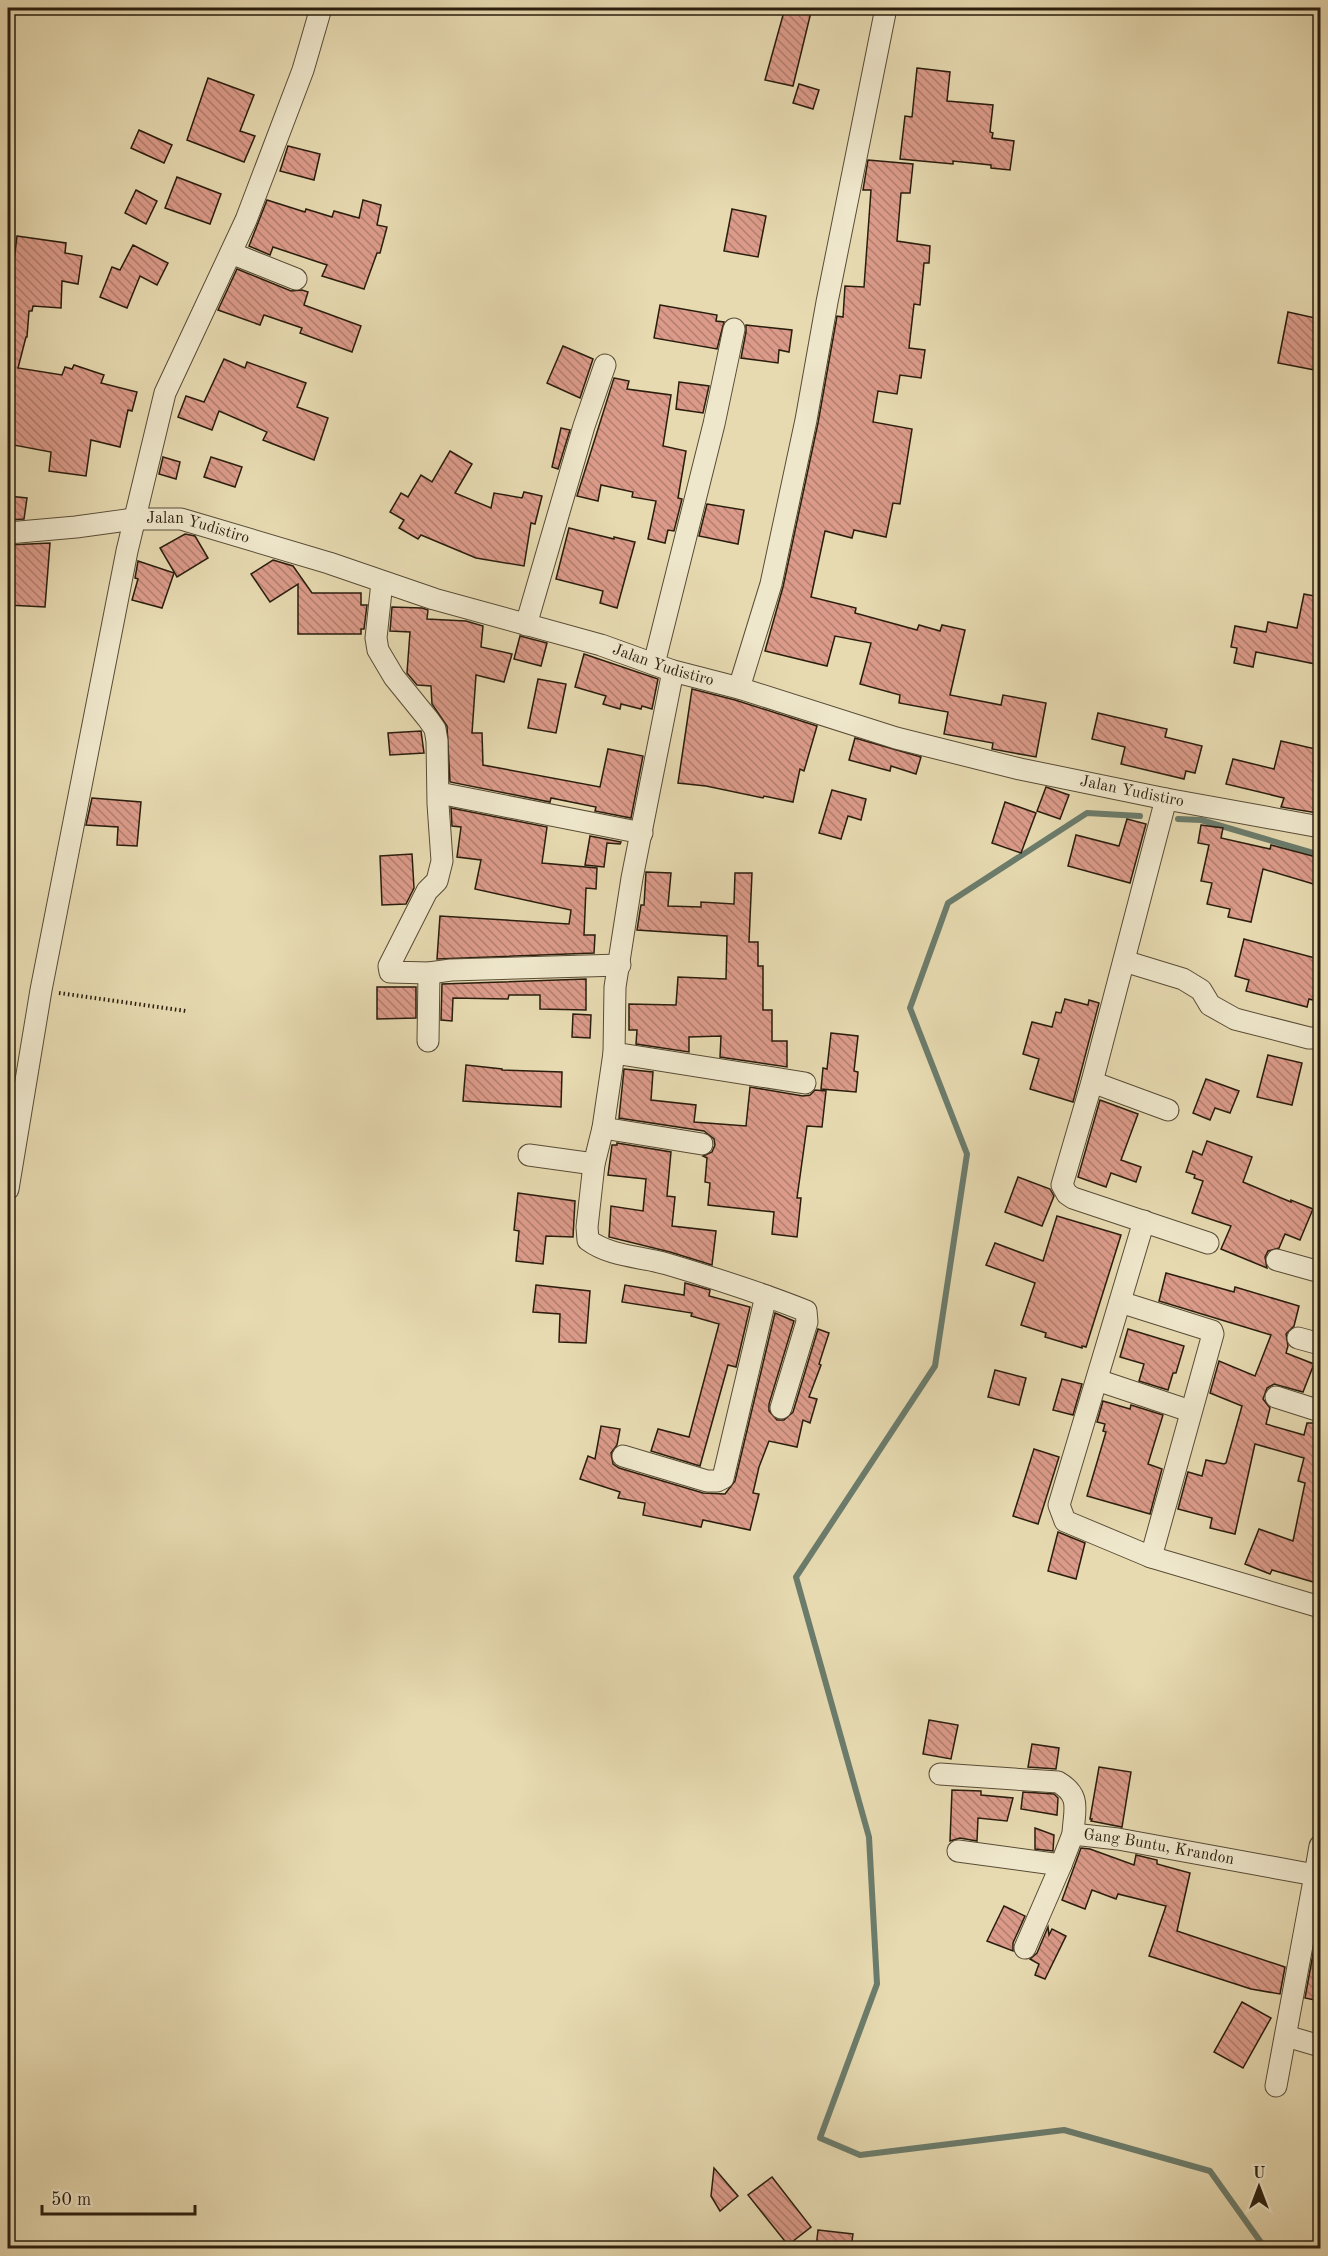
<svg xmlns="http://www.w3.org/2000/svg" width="1328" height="2256" font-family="'Old Standard TT',serif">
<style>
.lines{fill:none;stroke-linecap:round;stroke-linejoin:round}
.stream{stroke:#6b7c6c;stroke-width:6}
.building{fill:url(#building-back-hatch);stroke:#291d0d;stroke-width:1.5}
.minor-casing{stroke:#584c36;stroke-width:23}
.path{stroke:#291d0d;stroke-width:4;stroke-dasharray:1.5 3;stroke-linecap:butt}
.minor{stroke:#efe7cc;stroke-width:21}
.labels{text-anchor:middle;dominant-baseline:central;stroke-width:6;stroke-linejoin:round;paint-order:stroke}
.street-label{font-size:16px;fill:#291d0d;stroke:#efe7cc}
</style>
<defs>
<pattern id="building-back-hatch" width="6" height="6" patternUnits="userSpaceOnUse" patternTransform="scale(1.5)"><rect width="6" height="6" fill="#dc9b8a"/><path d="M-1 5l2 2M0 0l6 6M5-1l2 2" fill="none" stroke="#b27e6f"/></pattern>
</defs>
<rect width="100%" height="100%" fill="#e7dab1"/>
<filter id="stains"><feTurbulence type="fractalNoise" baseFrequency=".00333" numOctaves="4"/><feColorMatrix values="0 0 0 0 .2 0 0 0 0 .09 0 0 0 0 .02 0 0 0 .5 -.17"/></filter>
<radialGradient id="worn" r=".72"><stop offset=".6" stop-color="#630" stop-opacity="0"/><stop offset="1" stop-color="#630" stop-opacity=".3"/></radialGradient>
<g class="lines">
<g class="stream">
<polyline points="1140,816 1087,813 948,903 910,1008 967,1154 935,1366 796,1577 869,1837 877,1984 820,2138 860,2155 1064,2130 1210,2171 1265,2248"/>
<polyline points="1178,819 1201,820 1320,855"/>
</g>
</g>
<g class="building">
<polygon points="785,8 812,8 793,86 765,80"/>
<polygon points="917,68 950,72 947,101 993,105 990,132 993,133 992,138 1014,141 1010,170 991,168 991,165 953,161 953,164 900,159 905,116 912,117"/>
<polygon points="208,78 254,95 240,131 255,136 244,162 187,140"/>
<polygon points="799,84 819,90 813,109 793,103"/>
<polygon points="139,130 172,145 164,163 131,148"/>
<polygon points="288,146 320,154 314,180 280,171"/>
<polygon points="868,160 913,164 910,193 901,193 897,241 930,246 929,263 924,263 920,305 914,304 909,348 925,350 921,378 900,375 897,394 878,391 873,422 912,429 900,504 893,503 886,537 854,530 852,538 825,531 811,597 856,608 855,613 917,630 919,625 940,631 942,625 965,630 950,695 1001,705 1003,695 1046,703 1036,757 992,749 993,743 944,734 948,712 899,703 900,695 860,684 871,643 835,636 827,666 765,651 783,587 818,423 837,316 843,317 845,286 864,287 871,190 863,190"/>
<polygon points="177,177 221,194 210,224 165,208"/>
<polygon points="136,190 157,201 146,224 125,213"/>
<polygon points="267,200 305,212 306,209 332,217 334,211 359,218 363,200 381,205 377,225 387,227 380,253 377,253 364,289 322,276 327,265 273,247 270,255 249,246"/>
<polygon points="732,209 766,216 758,257 724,251"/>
<polygon points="17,236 66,243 65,253 82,256 78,284 62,281 61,308 33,306 32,311 29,311 27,337 26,337 18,368 62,375 65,367 72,369 74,365 104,375 101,383 137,392 132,411 128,410 120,447 91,440 86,476 49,471 51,452 8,444 8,311"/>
<polygon points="133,245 168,263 157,285 140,276 127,308 100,297 112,267 120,270"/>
<polygon points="237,269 291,291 302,290 308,292 304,305 361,326 352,352 300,333 302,328 264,315 260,325 218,310"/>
<polygon points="660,305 717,315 716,321 724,322 717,349 654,338"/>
<polygon points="1288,312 1320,319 1320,371 1278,363"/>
<polygon points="746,325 792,330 789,352 779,350 778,363 741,358 746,332"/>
<polygon points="563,346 593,359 580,398 547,383"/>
<polygon points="224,359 245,368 247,362 306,383 297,407 328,418 314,460 263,440 267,432 219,411 212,430 178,417 186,396 204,402"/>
<polygon points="614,378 629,381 627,389 671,395 663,446 686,451 678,498 682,499 674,531 668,530 665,543 648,539 656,501 632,497 633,492 601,485 598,501 577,496"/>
<polygon points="679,382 709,386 703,413 676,409"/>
<polygon points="561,428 570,430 558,469 552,467"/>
<polygon points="450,451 472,464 455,493 491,508 494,493 522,498 524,492 542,496 535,524 531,523 524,566 476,558 421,535 418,539 399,528 404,520 390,512 401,493 408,497 421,475 432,482"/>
<polygon points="163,457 180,462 176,479 159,474"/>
<polygon points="211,457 242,467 235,487 204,477"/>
<polygon points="8,496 27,498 24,519 8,520"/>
<polygon points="707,504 744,510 738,544 699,536"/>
<polygon points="569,528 614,539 614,537 635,542 617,608 600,603 603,591 556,579"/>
<polygon points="185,534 195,536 208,558 177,577 160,548"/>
<polygon points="50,543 45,607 8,605 8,545"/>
<polygon points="273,560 293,566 312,593 361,593 361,605 367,605 364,629 361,629 361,634 298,634 298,584 270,602 251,574"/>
<polygon points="138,561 174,573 162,608 132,600 138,579 135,578"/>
<polygon points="1304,594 1320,597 1320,665 1256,652 1253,667 1234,663 1237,648 1231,647 1235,626 1266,632 1268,622 1297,628"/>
<polygon points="392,607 422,608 428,610 427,619 466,621 483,626 481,647 512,654 504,682 476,675 472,733 482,733 483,765 600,787 608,749 643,756 631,818 595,811 596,807 551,798 550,802 450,782 447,726 432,704 431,686 417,685 407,673 410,632 390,631"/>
<polygon points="520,636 547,643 541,666 514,659"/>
<polygon points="584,654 658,679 652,709 642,706 641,709 621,704 620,709 603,704 606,696 575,687"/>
<polygon points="538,679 566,684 556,733 528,728"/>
<polygon points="692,689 735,700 817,726 804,771 800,769 793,802 764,796 763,798 706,786 678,783"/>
<polygon points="1098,713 1167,729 1165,737 1202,746 1195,773 1186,771 1184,779 1121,764 1125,747 1092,739"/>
<polygon points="421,731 424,753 390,755 388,733"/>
<polygon points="855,738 921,757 916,774 891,766 890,771 849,760"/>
<polygon points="1281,741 1320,750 1320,767 1316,784 1320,785 1320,799 1317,813 1281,807 1284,798 1226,784 1233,759 1274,769"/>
<polygon points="1046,787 1069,795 1060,819 1037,811"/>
<polygon points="832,790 866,799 861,820 848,816 841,839 819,833"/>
<polygon points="92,798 141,802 137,846 117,845 118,827 86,825"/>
<polygon points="1005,802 1036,813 1021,853 992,843"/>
<polygon points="451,808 547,827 542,863 597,868 596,889 586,888 584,935 595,935 594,953 437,959 440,916 569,924 571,910 475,889 481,860 457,857 461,827 452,826"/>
<polygon points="1127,819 1146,824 1130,883 1068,866 1076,835 1119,846"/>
<polygon points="1201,825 1223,828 1221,838 1270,849 1271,845 1320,858 1320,886 1263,869 1251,922 1228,917 1230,909 1207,904 1212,883 1201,881 1209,845 1198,843"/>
<polygon points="590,836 621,842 620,844 607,843 604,867 585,865"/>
<polygon points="412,854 414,888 406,904 382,905 380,856"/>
<polygon points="646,872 671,873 668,906 701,907 701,902 734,904 735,873 752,873 749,942 758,942 758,966 763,966 763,1010 772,1010 772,1041 787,1041 787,1067 720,1057 721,1036 689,1037 689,1052 636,1044 637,1030 629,1030 629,1004 676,1005 678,977 726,979 727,936 637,930 641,905 644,905"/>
<polygon points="1244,939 1319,959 1315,974 1320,975 1320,1002 1309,999 1307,1007 1246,991 1249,980 1235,976"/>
<polygon points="586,979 586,1010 540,1009 540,995 509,995 508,999 453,998 452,1021 441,1020 442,984"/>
<polygon points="377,987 416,987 416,1018 377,1019"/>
<polygon points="1065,999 1088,1005 1089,1000 1099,1003 1073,1102 1030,1089 1039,1059 1023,1054 1032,1022 1052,1027 1056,1012 1061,1013"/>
<polygon points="573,1014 591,1015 590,1038 572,1037"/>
<polygon points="831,1033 858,1036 854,1071 858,1072 856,1092 821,1089 823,1068 827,1069"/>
<polygon points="1268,1055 1302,1063 1292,1105 1257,1097"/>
<polygon points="466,1065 502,1069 502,1070 562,1072 561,1107 463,1101"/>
<polygon points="624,1069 653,1072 651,1100 696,1105 694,1122 746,1126 750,1087 803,1096 810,1095 815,1090 826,1091 822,1127 807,1126 797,1198 801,1198 797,1237 772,1234 774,1212 708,1205 710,1183 705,1182 707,1158 703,1156 712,1152 715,1145 714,1139 704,1131 619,1118"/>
<polygon points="1206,1079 1239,1091 1230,1113 1215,1108 1210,1120 1193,1113"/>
<polygon points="1100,1100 1138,1114 1121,1160 1141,1167 1136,1182 1111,1173 1106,1187 1078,1177"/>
<polygon points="1207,1141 1252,1157 1243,1182 1291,1202 1291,1200 1313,1209 1300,1240 1285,1234 1279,1248 1268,1251 1265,1257 1267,1268 1221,1249 1231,1226 1192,1213 1203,1181 1194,1178 1195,1175 1186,1172 1193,1151 1202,1155"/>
<polygon points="617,1143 671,1152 667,1196 675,1197 672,1226 716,1231 712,1265 670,1252 609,1237 611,1206 643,1211 646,1179 608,1175 612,1145 617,1145"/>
<polygon points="1018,1177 1050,1189 1054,1196 1042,1226 1005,1212"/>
<polygon points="518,1193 575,1201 573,1237 546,1236 543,1264 516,1261 519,1231 514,1230"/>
<polygon points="1057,1216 1121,1235 1086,1347 1082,1346 1082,1348 1045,1337 1046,1333 1021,1325 1035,1283 986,1265 995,1243 1043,1261"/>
<polygon points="1166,1273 1234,1292 1235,1287 1299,1306 1294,1326 1286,1334 1288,1346 1286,1353 1314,1364 1303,1392 1274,1384 1267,1388 1263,1399 1270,1408 1266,1424 1304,1435 1307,1423 1320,1423 1320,1584 1272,1570 1270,1574 1245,1564 1259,1529 1293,1541 1305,1483 1298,1481 1304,1458 1255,1444 1235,1534 1210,1528 1212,1518 1178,1509 1188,1472 1202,1476 1206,1460 1224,1464 1226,1463 1242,1406 1210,1393 1219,1361 1255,1376 1271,1335 1159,1301"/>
<polygon points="685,1283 710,1290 709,1296 750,1307 736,1367 728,1365 700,1466 651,1451 658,1429 689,1437 719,1324 691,1316 692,1313 622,1302 625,1285 684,1295"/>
<polygon points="536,1285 590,1291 586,1343 559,1342 560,1314 533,1312"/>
<polygon points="775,1313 794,1321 769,1404 769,1411 777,1420 784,1420 793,1412 818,1329 829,1333 819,1364 821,1365 809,1397 817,1399 810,1423 803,1420 797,1447 769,1441 759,1467 753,1493 759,1494 750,1530 703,1520 701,1527 643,1515 645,1503 618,1498 620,1492 580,1479 588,1456 595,1459 601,1426 620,1429 617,1445 611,1453 613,1464 619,1468 703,1493 725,1494 735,1481"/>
<polygon points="1128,1329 1184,1346 1176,1373 1173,1373 1168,1390 1139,1381 1144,1364 1120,1357"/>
<polygon points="995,1370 1026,1378 1019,1405 988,1397"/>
<polygon points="1062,1379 1082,1384 1073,1415 1053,1410"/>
<polygon points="1103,1401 1130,1409 1131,1405 1163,1415 1148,1464 1162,1469 1150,1514 1087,1496 1106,1432 1103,1431 1105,1424 1097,1422"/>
<polygon points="1034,1449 1059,1457 1038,1524 1013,1516"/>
<polygon points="1058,1532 1085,1543 1076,1579 1048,1571"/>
<polygon points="929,1720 958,1725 951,1759 923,1754"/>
<polygon points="1032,1744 1059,1748 1056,1769 1028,1767"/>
<polygon points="1099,1767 1131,1772 1122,1827 1091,1821 1092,1819 1090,1819"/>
<polygon points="952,1790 981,1791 981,1795 1013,1798 1007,1821 978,1818 977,1841 960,1838 950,1841"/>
<polygon points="1023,1792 1054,1794 1058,1798 1057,1815 1021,1809"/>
<polygon points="1035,1828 1054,1835 1053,1851 1035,1849"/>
<polygon points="1081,1848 1090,1849 1134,1865 1136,1855 1157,1860 1157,1864 1190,1873 1177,1931 1285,1967 1280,1994 1251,1989 1149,1956 1166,1906 1118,1894 1116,1899 1092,1890 1085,1909 1062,1900"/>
<polygon points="1004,1906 1025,1916 1013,1943 1013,1951 987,1941"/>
<polygon points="1048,1927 1049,1935 1052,1929 1066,1936 1045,1979 1035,1975 1039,1964 1030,1959 1037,1953"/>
<polygon points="1317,1932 1320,1933 1320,2001 1305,1998"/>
<polygon points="1242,2002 1271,2018 1243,2068 1214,2052"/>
<polygon points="714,2168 738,2196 720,2211 711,2196"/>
<polygon points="772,2177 811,2227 788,2245 748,2195"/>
<polygon points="818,2230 853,2234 851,2248 816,2248"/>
</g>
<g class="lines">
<defs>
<g id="minor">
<polyline points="231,253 296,279"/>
<path id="s1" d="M8 533 76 527 134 519H181L329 563 434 599 601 645 673 671 739 688 896 738 1020 769 1166 799 1320 827"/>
<polyline points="382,582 376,638 378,650 394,677 428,719 435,729 437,741 438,804 442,861 437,881 427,891 389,966 390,972 429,973 451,970 620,965"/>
<polyline points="526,625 584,426 605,365"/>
<polyline points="654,664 714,424 734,329"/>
<path d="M673 671 632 878 615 987 614 1053 603 1128 594 1164 587 1227 588 1240C611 1257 640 1256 667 1264 714 1278 761 1293 806 1311L807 1322 781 1408"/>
<polyline points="739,688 771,584 806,420 827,302 886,8"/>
<polyline points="439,793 642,833"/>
<polyline points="1166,799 1092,1082 1062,1185 1067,1194 1073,1198 1208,1243"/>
<polyline points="1124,961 1183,979 1201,990 1210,1005 1235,1019 1309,1038 1320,1038"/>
<polyline points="428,1041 429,973"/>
<polyline points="614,1053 805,1083"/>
<polyline points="1092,1082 1168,1110"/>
<polyline points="603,1128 702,1144"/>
<polyline points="529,1155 594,1164"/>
<polyline points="8,1189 41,990 127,551 165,393 246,220 303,70 321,8"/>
<polyline points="1144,1221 1059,1505 1065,1521 1151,1557 1320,1607"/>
<polyline points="1277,1260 1320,1272"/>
<polyline points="1120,1302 1212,1331 1213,1334 1151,1557"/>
<polyline points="1298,1338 1320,1344"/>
<polyline points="1097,1380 1190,1411"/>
<polyline points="1276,1397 1320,1411"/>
<polyline points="623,1456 707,1481 717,1481 723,1478 766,1296"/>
<path d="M940 1774 1058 1782C1082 1796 1074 1810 1073 1834"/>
<path id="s2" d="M958 1851 1061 1865 1073 1834 1118 1839 1315 1875 1320 1846"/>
<polyline points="1025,1948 1061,1865"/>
<polyline points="1286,2036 1320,2046"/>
<polyline points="1276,2086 1315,1875 1320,1876"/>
</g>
</defs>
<use href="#minor" class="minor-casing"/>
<polyline class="path" points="59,993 186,1011"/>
<use href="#minor" class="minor"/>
</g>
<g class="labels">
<g class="street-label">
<text stroke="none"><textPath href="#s1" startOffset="192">Jalan Yudistiro</textPath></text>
<text stroke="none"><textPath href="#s1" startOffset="678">Jalan Yudistiro</textPath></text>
<text stroke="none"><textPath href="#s1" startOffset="1164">Jalan Yudistiro</textPath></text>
<text stroke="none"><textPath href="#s2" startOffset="224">Gang Buntu, Krandon</textPath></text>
</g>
</g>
<rect width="1328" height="2256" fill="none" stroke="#e7dab1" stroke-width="30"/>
<rect x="9" y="9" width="1310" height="2238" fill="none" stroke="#291d0d" stroke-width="3"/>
<rect x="15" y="15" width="1298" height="2226" fill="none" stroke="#291d0d" stroke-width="1.5"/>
<g transform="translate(1259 2187)" stroke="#efe7cc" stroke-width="4.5" paint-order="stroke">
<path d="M0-4.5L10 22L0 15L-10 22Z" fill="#291d0d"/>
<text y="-9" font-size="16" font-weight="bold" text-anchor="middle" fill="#291d0d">U</text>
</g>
<path d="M42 2205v9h153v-9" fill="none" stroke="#291d0d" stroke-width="3"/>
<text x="51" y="2205" font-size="18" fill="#291d0d" stroke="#efe7cc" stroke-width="4.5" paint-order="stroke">50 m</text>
<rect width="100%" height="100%" filter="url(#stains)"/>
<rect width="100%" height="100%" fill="url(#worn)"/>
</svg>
